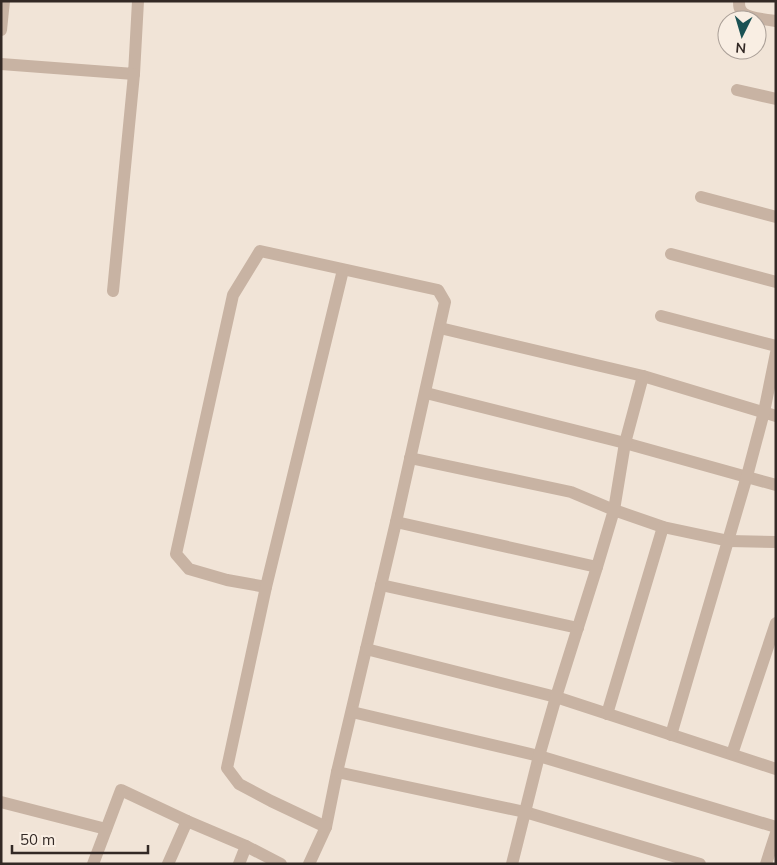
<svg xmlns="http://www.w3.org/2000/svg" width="777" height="865" font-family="Mulish,sans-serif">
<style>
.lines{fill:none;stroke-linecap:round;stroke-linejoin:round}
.street{stroke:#c8b3a3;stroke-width:12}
</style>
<rect width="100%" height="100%" fill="#f1e4d7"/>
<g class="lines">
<g class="street">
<path d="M739 1C739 6 739 9 743 13 749 18 768 20 776 21"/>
<polyline points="1,30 4,1"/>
<polyline points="1,64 134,74 138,1"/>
<polyline points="737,90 776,99"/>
<polyline points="701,197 776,217"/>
<polyline points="671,254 776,282"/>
<polyline points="113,291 134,74"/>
<polyline points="661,316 776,346"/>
<polyline points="440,328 643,376 776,416"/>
<polyline points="426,393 625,443 776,485"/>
<polyline points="410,458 571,492 614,510 663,527 729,541 776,542"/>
<polyline points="396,522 597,567"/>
<polyline points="381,585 578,628"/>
<polyline points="266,587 227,580 189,569 176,554 233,295 260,251 438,290 445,302 396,522 337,772 326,827 309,864"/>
<polyline points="366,649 556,697 776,769"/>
<polyline points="352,712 539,756 776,827"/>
<polyline points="607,714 663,527"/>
<polyline points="671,735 747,476 764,412 776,353"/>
<polyline points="732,754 776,623"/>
<polyline points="337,772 525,812 700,864"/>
<polyline points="1,802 106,829"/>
<polyline points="326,827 271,801 239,784 227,768 266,587 343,270"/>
<polyline points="93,864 121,790 187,821"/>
<polyline points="168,864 187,821 246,846 281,864"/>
<polyline points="239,864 246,846"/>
<polyline points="512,864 539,756 556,697 597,567 614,510 625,443 643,376"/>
<polyline points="766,864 776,833"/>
</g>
</g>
<rect width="777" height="865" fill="none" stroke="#332925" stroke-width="5"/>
<g transform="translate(742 35) rotate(185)"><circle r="24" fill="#f9eee3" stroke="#aa9f97"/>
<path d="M0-4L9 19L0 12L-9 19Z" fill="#1b5254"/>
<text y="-8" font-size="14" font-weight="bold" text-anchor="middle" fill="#332925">N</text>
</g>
<path d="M12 845v8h136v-8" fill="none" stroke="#332925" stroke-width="2.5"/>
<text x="20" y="845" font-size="15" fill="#332925" stroke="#f9eee3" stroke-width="4" paint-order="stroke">50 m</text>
</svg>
